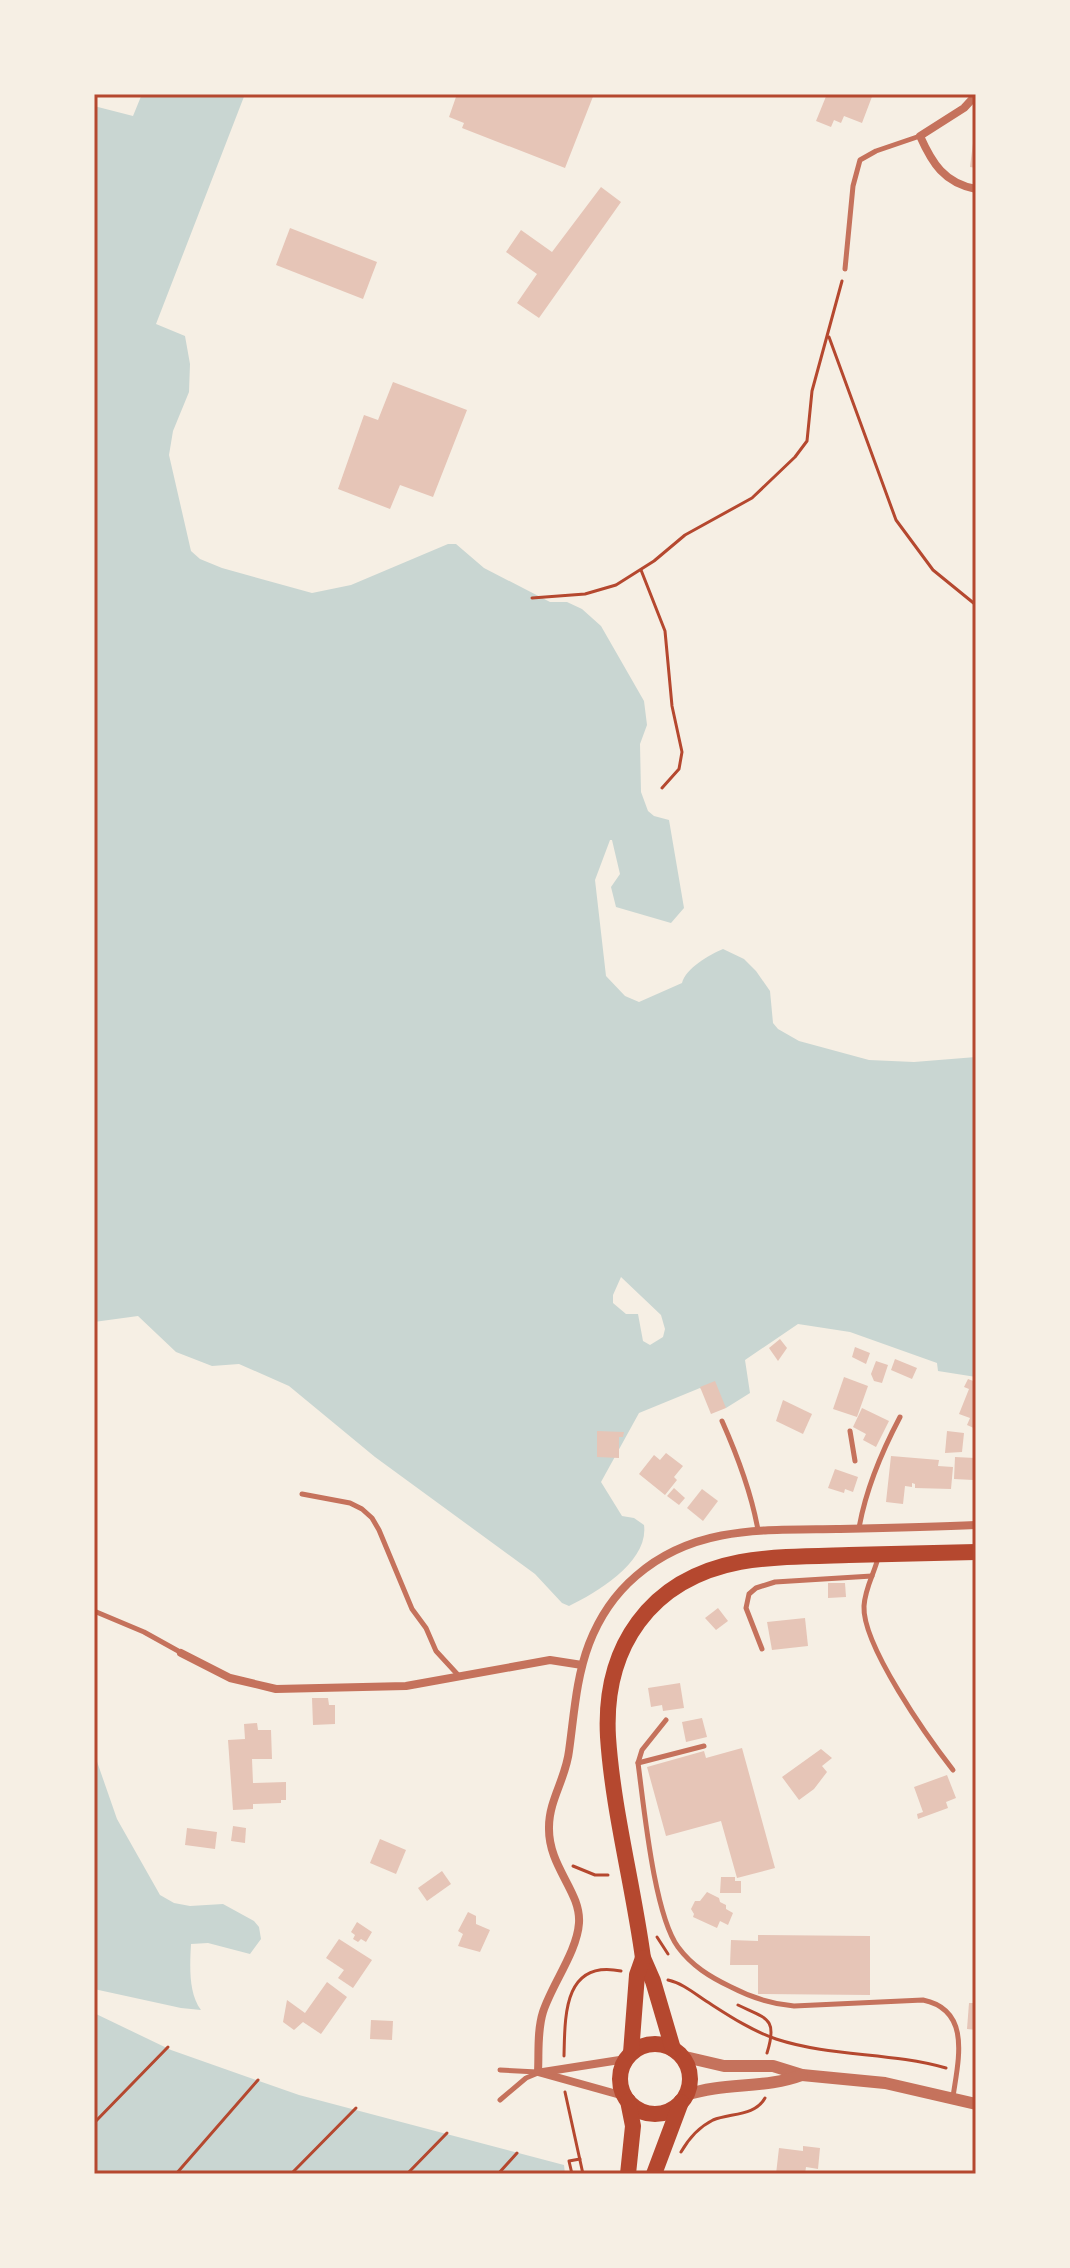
<svg xmlns="http://www.w3.org/2000/svg" width="1070" height="2268" font-family="'Source Sans 3',sans-serif">
<style>
.water{fill:#c9d6d2;fill-rule:evenodd}
.building{fill:#e6c5b7}
.lines{fill:none;stroke-linecap:round;stroke-linejoin:round}
.path{stroke:#b5482f;stroke-width:3}
.service{stroke:#c5725c;stroke-width:5}
.minor{stroke:#c5725c;stroke-width:8}
.tertiary{stroke:#c5725c;stroke-width:12}
.primary{stroke:#b5482f;stroke-width:16}
.neatline{fill:none;stroke:#b5482f;stroke-width:3}
</style>
<rect width="100%" height="100%" fill="#f6efe4"/>
<g class="water">
<path d="M142 94H245L156 324 185 336 190 364 189 392 173 431 169 455 191 551 200 559 222 568 312 593 351 585 448 544H456L484 568 550 602H567L582 609 601 626 644 701 647 725 640 744 641 792 648 811 654 816 669 820 684 908 671 923 616 907 611 887 620 874 612 840H610L595 880 606 976 625 996 639 1002 682 983C686 968 709 955 723 949L744 959 756 971 770 991 773 1023 778 1029 799 1041 869 1060 914 1062 976 1057V1377L938 1371 937 1363 850 1332 798 1324 745 1360 750 1393 726 1408 700 1388 639 1413 601 1482 622 1516 634 1518 644 1525C649 1561 598 1592 569 1606L562 1603 535 1574 375 1457 289 1386 239 1364 212 1366 176 1352 138 1316 94 1322V106L133 116ZM621 1277 661 1315 665 1329 663 1337 650 1345 643 1341 638 1314H626L613 1303V1295Z"/>
<path d="M94 1753 117 1819 160 1895 174 1903 190 1906 223 1904 254 1921 259 1927 261 1939 250 1954 208 1943 191 1944C190 1964 188 1993 201 2010L181 2008 94 1989Z"/>
<polygon points="94,2013 171,2050 299,2095 564,2165 565,2174 94,2174"/>
</g>
<g class="building">
<polygon points="457,94 594,94 565,168 462,128 464,123 449,117"/>
<polygon points="827,94 873,94 862,123 844,116 841,123 834,120 831,127 816,121"/>
<polygon points="974,135 976,135 976,168 970,167"/>
<polygon points="601,187 621,202 539,318 517,303 537,274 506,252 521,230 552,252"/>
<polygon points="290,228 377,262 363,299 276,265"/>
<polygon points="393,382 467,410 433,497 400,485 390,509 338,489 364,415 378,420"/>
<polygon points="780,1339 787,1348 778,1361 769,1348"/>
<polygon points="855,1347 870,1353 866,1364 852,1357"/>
<polygon points="895,1359 917,1368 912,1379 891,1370"/>
<polygon points="876,1361 888,1365 882,1383 874,1381 871,1374"/>
<polygon points="844,1377 868,1386 857,1417 833,1409"/>
<polygon points="968,1379 976,1382 976,1429 967,1425 970,1418 959,1414 969,1389 964,1387"/>
<polygon points="715,1381 726,1408 711,1414 700,1387"/>
<polygon points="783,1400 812,1414 803,1434 776,1421"/>
<polygon points="862,1408 889,1421 876,1447 863,1440 866,1434 853,1427"/>
<polygon points="597,1431 624,1432 623,1437 619,1437 619,1458 597,1457"/>
<polygon points="947,1431 964,1433 962,1452 945,1453"/>
<polygon points="666,1453 683,1466 674,1477 677,1480 665,1495 639,1474 654,1455 660,1460"/>
<polygon points="891,1456 939,1460 938,1466 953,1467 951,1489 915,1488 915,1484 912,1483 912,1487 905,1486 903,1504 886,1502"/>
<polygon points="955,1457 975,1458 973,1480 954,1479"/>
<polygon points="835,1469 858,1477 853,1492 845,1489 844,1493 828,1488"/>
<polygon points="674,1488 685,1498 679,1505 667,1496"/>
<polygon points="702,1489 718,1501 703,1521 687,1508"/>
<polygon points="828,1583 845,1583 846,1597 828,1598"/>
<polygon points="718,1608 728,1621 716,1630 705,1618"/>
<polygon points="805,1618 808,1646 772,1650 767,1622"/>
<polygon points="680,1683 684,1708 663,1711 662,1705 651,1707 648,1688"/>
<polygon points="312,1698 328,1698 329,1705 335,1705 335,1724 313,1725"/>
<polygon points="702,1718 707,1737 686,1742 682,1722"/>
<polygon points="257,1723 258,1730 271,1730 272,1759 252,1759 253,1783 286,1782 286,1800 281,1800 281,1803 253,1804 253,1809 233,1810 228,1740 245,1739 244,1724"/>
<polygon points="742,1748 775,1868 737,1878 721,1821 666,1836 647,1767 704,1751 706,1758"/>
<polygon points="821,1749 832,1758 822,1766 827,1772 814,1789 799,1800 782,1777"/>
<polygon points="947,1775 956,1798 946,1802 948,1808 918,1819 917,1814 923,1812 914,1787"/>
<polygon points="233,1826 246,1828 245,1843 231,1841"/>
<polygon points="187,1828 217,1832 215,1849 185,1845"/>
<polygon points="380,1839 406,1850 396,1874 370,1863"/>
<polygon points="442,1871 451,1884 427,1901 418,1888"/>
<polygon points="721,1877 735,1877 735,1881 741,1881 741,1893 720,1893"/>
<polygon points="707,1892 719,1898 720,1902 726,1905 726,1909 733,1913 728,1925 720,1921 717,1928 693,1917 694,1914 691,1909 695,1901 700,1901"/>
<polygon points="468,1912 476,1916 476,1924 490,1930 480,1952 458,1946 463,1934 458,1931"/>
<polygon points="357,1922 372,1932 366,1942 361,1939 358,1942 353,1939 355,1935 351,1932"/>
<polygon points="758,1935 870,1936 870,1995 758,1994 758,1965 730,1965 731,1940 758,1941"/>
<polygon points="339,1939 372,1960 353,1988 338,1978 344,1970 326,1958"/>
<polygon points="327,1982 347,1997 321,2034 303,2022 294,2030 283,2022 287,2000 305,2013"/>
<polygon points="969,2003 976,2003 976,2030 967,2029"/>
<polygon points="371,2020 393,2021 392,2040 370,2039"/>
<polygon points="803,2146 820,2148 818,2169 806,2167 805,2174 776,2174 779,2148 803,2151"/>
</g>
<g class="lines">
<g class="path">
<polyline points="829,337 896,520 933,570 976,605"/>
<polyline points="641,570 665,631 672,706 682,752 679,769 662,788"/>
<polyline points="532,598 585,594 616,585 654,561 685,535 752,498 795,457 807,441 812,391 842,281"/>
<polyline points="573,1866 595,1875 608,1875"/>
<polyline points="657,1937 668,1954"/>
<path d="M668 1980C682 1983 694 1993 706 2001 728 2015 750 2030 776 2039 831 2057 890 2052 946 2068"/>
<path d="M738 2005C767 2019 778 2018 767 2053"/>
<path d="M564 2056C565 2017 563 1959 621 1971"/>
<polyline points="565,2092 583,2174"/>
<polyline points="94,2123 168,2047"/>
<path d="M681 2152C689 2138 699 2127 713 2120 731 2113 755 2116 765 2098"/>
<polyline points="176,2174 258,2080"/>
<polyline points="291,2174 356,2108"/>
<polyline points="407,2174 447,2133"/>
<polyline points="498,2174 517,2153"/>
<polyline points="572,2174 569,2161 580,2159"/>
</g>
<g class="service">
<polyline points="845,269 853,186 860,160 876,151 920,136"/>
<path d="M722 1421C738 1457 751 1491 758 1530"/>
<polyline points="850,1431 855,1461"/>
<polyline points="302,1494 350,1503 362,1509 372,1518 379,1530 412,1609 426,1628 436,1651 459,1676"/>
<path d="M859 1528C866 1488 881 1453 900 1417"/>
<path d="M878 1558C874 1574 865 1588 864 1606 862 1645 928 1738 953 1770"/>
<polyline points="94,1611 144,1632 180,1652"/>
<polyline points="762,1649 746,1608 749,1594 756,1588 775,1582 872,1576"/>
<path d="M666 1720 642 1750 638 1763C644 1807 654 1914 678 1947 692 1966 710 1977 731 1987 752 1998 771 2004 794 2006L923 2000C972 2010 958 2061 953 2097"/>
<polyline points="638,1763 704,1746"/>
<polyline points="500,2070 537,2072"/>
<polyline points="500,2100 526,2078 538,2073"/>
</g>
<g class="minor">
<path d="M976 95 964 108 920 136C932 163 944 183 976 189"/>
<polyline points="181,1653 230,1678 276,1689 406,1686 550,1660 582,1665"/>
<path d="M538 2072C539 2053 537 2031 543 2012 552 1984 577 1952 579 1923 581 1891 548 1867 549 1827 549 1800 566 1778 569 1751 574 1716 576 1678 589 1644 599 1618 615 1594 636 1576 694 1525 765 1530 837 1529 883 1528 930 1527 976 1525"/>
<polyline points="538,2072 624,2096"/>
<polyline points="543,2072 626,2059"/>
</g>
<g class="tertiary">
<polyline points="681,2056 724,2066 773,2066 802,2075 885,2083 976,2104"/>
<path d="M686 2095C724 2082 765 2089 802 2075"/>
</g>
<g class="primary">
<circle cx="655" cy="2079" r="35"/>
<path d="M673 2049 653 1981 643 1958C633 1884 613 1811 608 1737 603 1647 650 1579 740 1562 776 1556 813 1556 849 1555 891 1554 934 1553 976 1552"/>
<polyline points="631,2053 637,1975 643,1958"/>
<polyline points="628,2174 633,2126 628,2101"/>
<polyline points="654,2174 681,2102"/>
</g>
</g>
<rect width="1070" height="2268" fill="none" stroke="#f6efe4" stroke-width="192"/>
<rect x="96" y="96" width="878" height="2076" class="neatline"/>
</svg>
